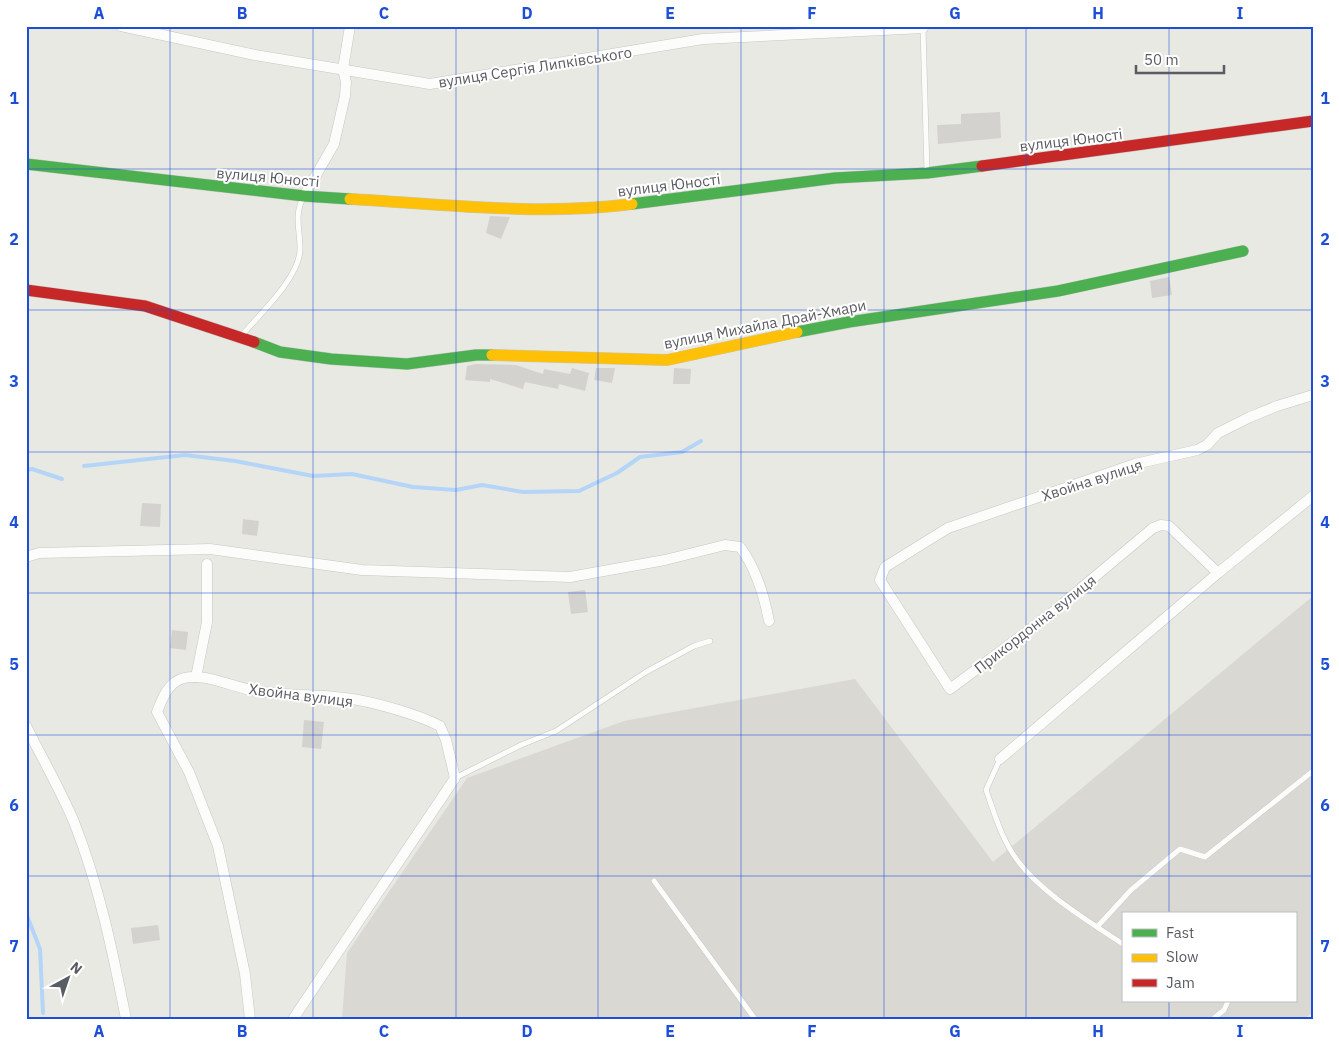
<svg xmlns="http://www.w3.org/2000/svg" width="1339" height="1045" font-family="'IBM Plex Sans',sans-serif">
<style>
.industrial{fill:#d9d8d3;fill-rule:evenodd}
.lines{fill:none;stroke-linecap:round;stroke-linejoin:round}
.stream{stroke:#b4d5f7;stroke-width:4}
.building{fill:#d3d2ce}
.lane-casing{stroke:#c6c7c5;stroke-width:6}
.street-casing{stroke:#c6c7c5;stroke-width:11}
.fast-casing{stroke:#c6c6c5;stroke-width:12}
.slow-casing{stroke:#c6c6c5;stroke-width:12}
.jam-casing{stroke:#c6c6c5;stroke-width:12}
.lane{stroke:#fcfcfb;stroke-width:5}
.street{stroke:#fcfcfb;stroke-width:10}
.fast{stroke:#4caf50;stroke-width:11}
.slow{stroke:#ffc107;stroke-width:11}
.jam{stroke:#c62828;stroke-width:11}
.grid{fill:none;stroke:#1d4ed8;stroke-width:1;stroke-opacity:0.55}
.labels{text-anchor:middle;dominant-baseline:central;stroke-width:4;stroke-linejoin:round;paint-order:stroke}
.street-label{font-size:15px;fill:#595c62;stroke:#fff}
.neatline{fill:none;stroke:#1d4ed8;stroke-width:2}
.grid-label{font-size:16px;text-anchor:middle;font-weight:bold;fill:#1d4ed8}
</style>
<rect width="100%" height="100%" fill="#e9e9e3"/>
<path class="industrial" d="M1313 596V1012L1304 1019H342L347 953 467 778 624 721 855 679 993 862ZM1123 914H1295V1001H1123Z"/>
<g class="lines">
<g class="stream">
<polyline points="84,466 185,455 235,461 313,476 352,474 413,487 456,490 482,485 523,492 579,491 617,473 640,457 682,452 701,441"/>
<polyline points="26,470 32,469 62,479"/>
<polyline points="26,913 40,949 43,1013"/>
</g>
</g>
<g class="building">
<polygon points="1000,112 1001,138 938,144 937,125 961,124 961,114"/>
<polygon points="490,216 510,217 501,239 486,233"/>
<polygon points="1169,277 1172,295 1152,298 1150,281"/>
<polygon points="476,364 516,365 543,374 544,369 570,374 572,368 589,373 585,391 559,384 558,389 525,382 523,389 490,379 490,382 465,380 467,366"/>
<polygon points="596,368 615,368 612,383 594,380"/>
<polygon points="674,368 691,369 690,384 673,384"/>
<polygon points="142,503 161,504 160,527 140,526"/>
<polygon points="243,519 259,521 257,536 242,534"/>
<polygon points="585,590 588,612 571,614 568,592"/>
<polygon points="172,630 188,632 186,650 170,648"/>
<polygon points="304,720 324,722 321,749 302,747"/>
<polygon points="158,925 160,940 133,944 131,928"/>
</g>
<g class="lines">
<defs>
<g id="lane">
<polyline points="923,28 927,172"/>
<path d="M243 334C260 314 301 276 300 248 300 230 294 215 303 198"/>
<path d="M1000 759 986 790C994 812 1000 834 1013 854 1035 889 1088 921 1123 944"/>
<polyline points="455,778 521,745 556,731 646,672 694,646 710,641"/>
<polyline points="654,881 755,1019"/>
<polyline points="1097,927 1131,890 1180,849 1205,857 1313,771"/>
<polyline points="1213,1019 1224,1010 1228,1001"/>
</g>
<g id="street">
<polyline points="121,26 255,55 430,84 703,39 923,28"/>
<polyline points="304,196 334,144 345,96 346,82 343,69 350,26"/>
<path d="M26 557 39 553 210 549 362 570 570 577 665 560 725 545 740 547C756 568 764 595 769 621"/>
<polyline points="1218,573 1169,526 1161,525 1153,528 1048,616 950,689 880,580 885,567 948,528 1135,464 1197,450 1207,445 1218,433 1250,417 1277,406 1313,395"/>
<polyline points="196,677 207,622 207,564"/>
<path d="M26 726C42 758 60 789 74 822 99 885 113 953 126 1019"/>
<polyline points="1000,759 1218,573 1313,496"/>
<path d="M250 1019 245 974 218 846 189 772 157 712C162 699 168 682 184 678 205 673 230 686 251 690 282 696 314 694 345 698 371 701 417 714 440 726L446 740 455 778 293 1019"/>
</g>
<g id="fast">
<polyline points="26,164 304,196 350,199"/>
<polyline points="632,204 835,178 927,173 982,166"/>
<polyline points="797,332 849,322 1058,291 1243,251"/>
<polyline points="254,342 280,352 331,359 407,364 476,355 492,355"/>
</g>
<g id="slow">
<path d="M350 199C442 204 539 216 632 204"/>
<polyline points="492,355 667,360 797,332"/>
</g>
<g id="jam">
<polyline points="982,166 1313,121"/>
<polyline points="26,290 145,306 254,342"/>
</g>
</defs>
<use href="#lane" class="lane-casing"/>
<use href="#street" class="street-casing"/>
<use href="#fast" class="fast-casing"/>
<use href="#slow" class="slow-casing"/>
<use href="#jam" class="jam-casing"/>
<use href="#lane" class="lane"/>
<use href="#street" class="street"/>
<use href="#fast" class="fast"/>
<use href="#slow" class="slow"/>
<use href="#jam" class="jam"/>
</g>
<path class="grid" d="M170 26V1019M313 26V1019M456 26V1019M598 26V1019M741 26V1019M884 26V1019M1026 26V1019M1169 26V914M26 169H1313M26 310H1313M26 452H1313M26 593H1313M26 735H1313M26 876H1313M1169 1001V1019"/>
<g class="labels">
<g class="street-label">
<text transform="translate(535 67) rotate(-9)">вулиця Сергія Липківського</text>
<text transform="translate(1071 140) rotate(-7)">вулиця Юності</text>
<text transform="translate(268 177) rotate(5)">вулиця Юності</text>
<text transform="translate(669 185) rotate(-7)">вулиця Юності</text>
<text transform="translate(765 324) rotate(-11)">вулиця Михайла Драй-Хмари</text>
<text transform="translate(1092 480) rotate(-18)">Хвойна вулиця</text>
<text transform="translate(1035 624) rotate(-38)">Прикордонна вулиця</text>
<text transform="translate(301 695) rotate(7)">Хвойна вулиця</text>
</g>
</g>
<rect width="1339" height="1045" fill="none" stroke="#ffffff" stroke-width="55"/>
<rect x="1122" y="912" width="175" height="90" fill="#ffffff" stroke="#bdbec0"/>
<rect x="1132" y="929" width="25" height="8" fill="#4caf50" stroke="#bdbec0"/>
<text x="1166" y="938" font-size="15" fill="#595c62">Fast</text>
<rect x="1132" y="954" width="25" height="8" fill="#ffc107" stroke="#bdbec0"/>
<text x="1166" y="962" font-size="15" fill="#595c62">Slow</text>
<rect x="1132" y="979" width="25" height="8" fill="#c62828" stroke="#bdbec0"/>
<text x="1166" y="988" font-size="15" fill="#595c62">Jam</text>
<g transform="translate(68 978) rotate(40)" stroke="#ffffff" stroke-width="4" paint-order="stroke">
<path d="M0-4L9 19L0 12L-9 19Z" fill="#595c62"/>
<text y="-8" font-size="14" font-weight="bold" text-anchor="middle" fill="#595c62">N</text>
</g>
<path d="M1136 65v8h88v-8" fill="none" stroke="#595c62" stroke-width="2.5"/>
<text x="1144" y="65" font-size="15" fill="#595c62" stroke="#ffffff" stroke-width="4" paint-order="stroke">50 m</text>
<rect x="28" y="28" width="1284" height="990" class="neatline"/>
<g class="grid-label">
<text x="99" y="19">A</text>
<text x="242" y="19">B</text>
<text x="384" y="19">C</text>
<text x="527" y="19">D</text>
<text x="670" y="19">E</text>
<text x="812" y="19">F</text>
<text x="955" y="19">G</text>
<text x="1098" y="19">H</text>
<text x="1240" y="19">I</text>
<text x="14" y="104">1</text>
<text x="1325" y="104">1</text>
<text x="14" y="245">2</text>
<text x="1325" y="245">2</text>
<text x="14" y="387">3</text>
<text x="1325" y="387">3</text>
<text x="14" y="528">4</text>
<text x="1325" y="528">4</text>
<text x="14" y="670">5</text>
<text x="1325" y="670">5</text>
<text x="14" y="811">6</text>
<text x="1325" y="811">6</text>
<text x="14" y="952">7</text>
<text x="1325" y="952">7</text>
<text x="99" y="1037">A</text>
<text x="242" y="1037">B</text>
<text x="384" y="1037">C</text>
<text x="527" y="1037">D</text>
<text x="670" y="1037">E</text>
<text x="812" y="1037">F</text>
<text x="955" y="1037">G</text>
<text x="1098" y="1037">H</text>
<text x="1240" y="1037">I</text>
</g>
</svg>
